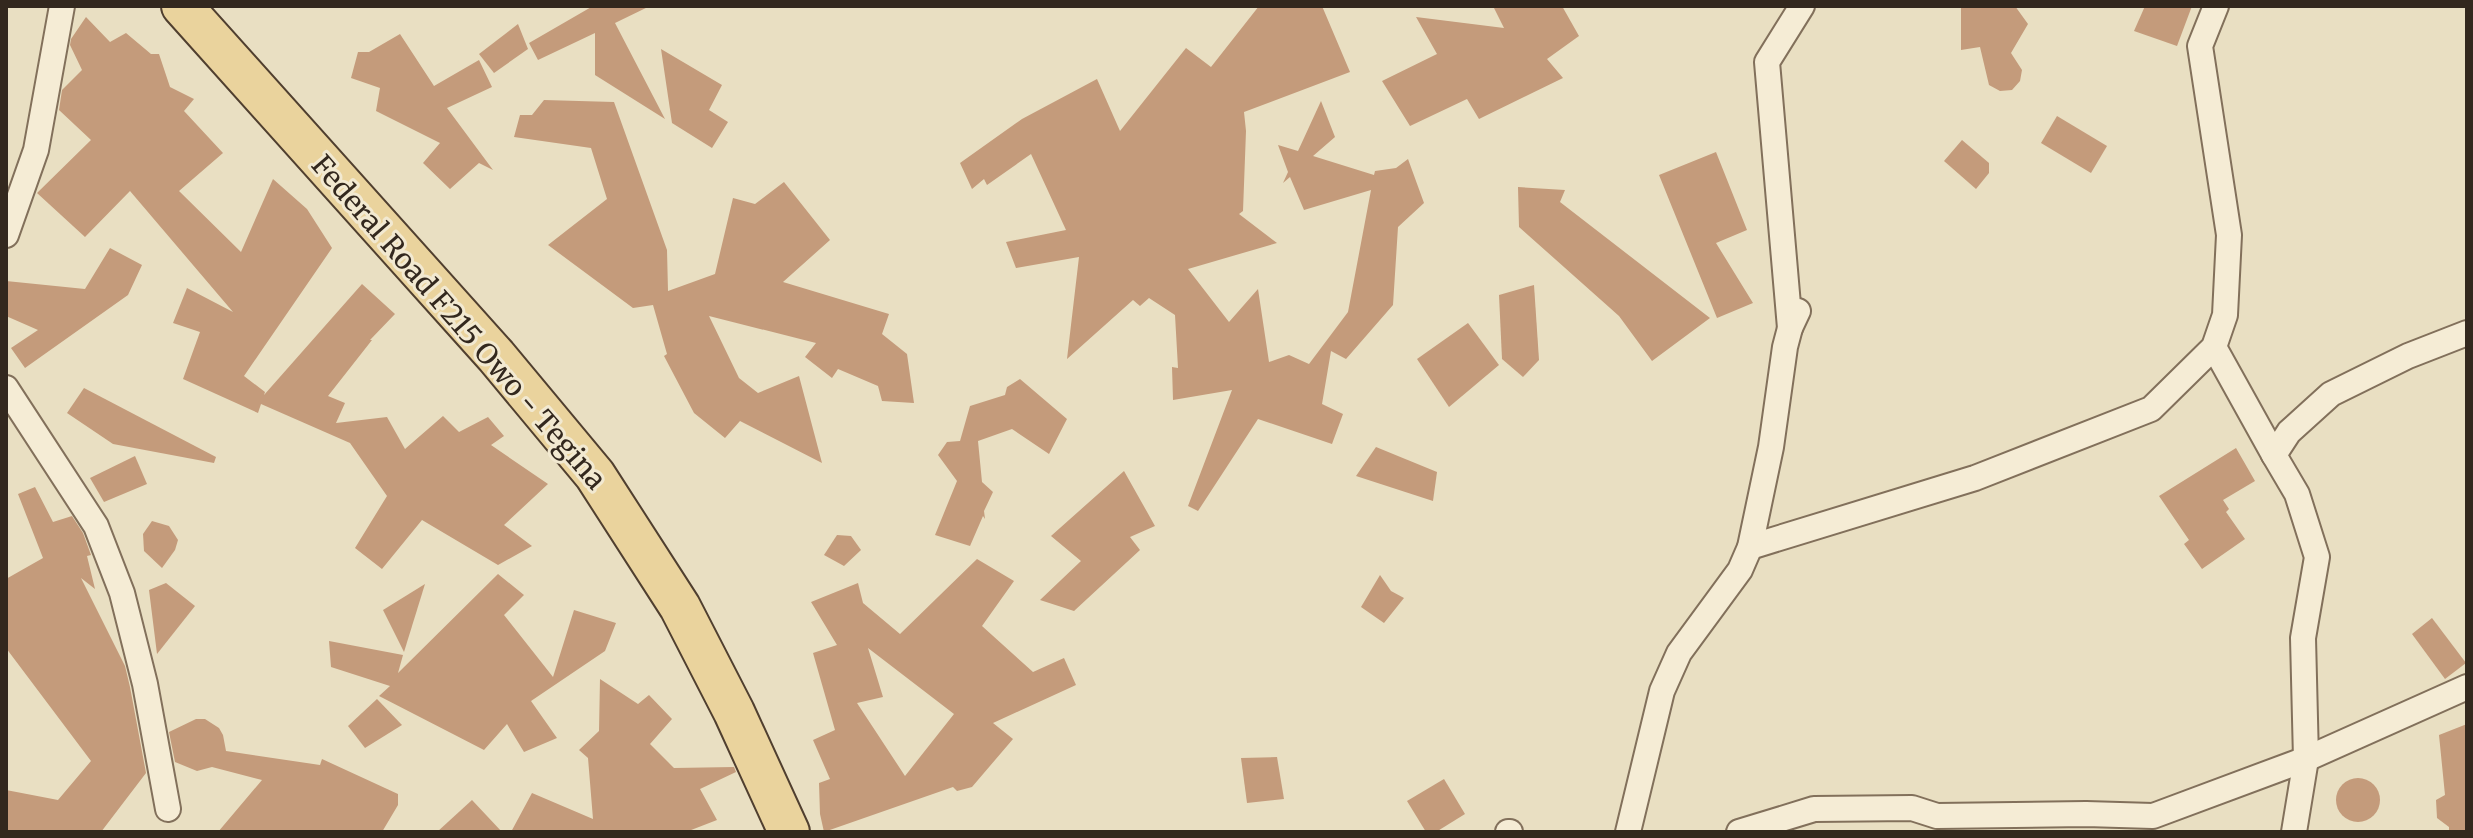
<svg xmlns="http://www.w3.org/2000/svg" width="2473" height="838" font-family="Merriweather,serif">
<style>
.building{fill:#c49b7b;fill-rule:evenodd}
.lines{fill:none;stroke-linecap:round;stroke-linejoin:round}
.street-casing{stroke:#82705b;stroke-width:28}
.primary-casing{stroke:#503f2f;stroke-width:44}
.street{stroke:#f5ecd5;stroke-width:24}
.primary{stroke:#ead39d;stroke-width:40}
.labels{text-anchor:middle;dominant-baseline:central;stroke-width:6;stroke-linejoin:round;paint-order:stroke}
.street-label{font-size:28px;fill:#33281e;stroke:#f2e9d1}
</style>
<rect width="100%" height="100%" fill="#e9dfc2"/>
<g class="building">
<polygon points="593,6 650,6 615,23 665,119 595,75 595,33 538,60 529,43"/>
<polygon points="1259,6 1322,6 1350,72 1244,112 1246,131 1243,211 1239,214 1277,243 1188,269 1229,322 1258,289 1269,362 1289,355 1309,364 1348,312 1371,190 1304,210 1290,177 1283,183 1288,172 1278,145 1298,151 1321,101 1335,137 1313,156 1374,175 1375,171 1396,168 1408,159 1424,203 1398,227 1393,305 1346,359 1331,351 1322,404 1343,414 1332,444 1258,419 1198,511 1188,506 1232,390 1173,400 1172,367 1178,368 1175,315 1149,298 1140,306 1133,300 1067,359 1079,257 1016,268 1006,242 1066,230 1031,154 987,185 984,179 972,189 960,163 1022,119 1097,79 1120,131 1186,48 1211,67"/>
<polygon points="1493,6 1562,6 1579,36 1547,59 1563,78 1479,119 1467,99 1410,126 1382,81 1437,54 1416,17 1504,28"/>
<polygon points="1961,6 2015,6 2028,24 2011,53 2022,70 2020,81 2012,90 2000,91 1989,85 1980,47 1961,50"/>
<polygon points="2145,6 2192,6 2177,46 2134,31"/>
<polygon points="86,17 110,42 126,33 151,54 159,54 170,87 194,99 184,111 223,153 179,191 241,252 273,179 307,209 332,248 244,376 265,392 264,395 362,284 395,314 370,340 372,340 328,396 345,403 336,423 387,417 405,449 443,416 459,432 488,417 504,436 491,445 548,484 504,525 532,546 498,565 422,520 382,569 355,548 387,496 350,443 261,404 258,413 183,379 200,332 173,323 187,288 233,312 130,191 85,237 37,193 91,140 59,110 62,90 82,70 70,45 71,39"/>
<polygon points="518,24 528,49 494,73 479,54"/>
<polygon points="400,34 434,86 479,60 492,87 447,108 493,170 479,163 450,189 423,163 440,143 376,111 380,88 351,78 358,52 369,52"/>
<polygon points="661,49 722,85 709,110 728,122 712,148 672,123"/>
<polygon points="544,100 614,102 667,250 668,291 715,274 733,198 755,204 784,182 830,240 783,282 889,314 882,334 907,354 914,403 882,401 878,386 838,369 832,378 805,357 816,343 709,316 739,378 758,393 799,376 822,463 740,421 725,438 694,413 664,356 667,354 653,305 633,308 548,245 607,199 591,148 514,137 520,115 532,115"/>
<polygon points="2057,116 2107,146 2091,173 2041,143"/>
<polygon points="1962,140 1989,163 1989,173 1976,189 1944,161"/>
<polygon points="1716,152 1747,230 1716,243 1753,303 1717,318 1659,175"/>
<polygon points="1518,187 1565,190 1560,202 1710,318 1652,361 1619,316 1519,227"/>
<polygon points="110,248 142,265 128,295 25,368 11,348 38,330 6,316 6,281 85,289"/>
<polygon points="1534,285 1539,360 1523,377 1502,359 1499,295"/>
<polygon points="1468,323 1499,365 1449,407 1417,359"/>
<polygon points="1020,379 1067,419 1049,454 1012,429 978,441 982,482 993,492 984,511 985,519 983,516 970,546 935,535 957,481 938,455 947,442 960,441 970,406 1005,395 1007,387"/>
<polygon points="84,388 216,457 214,463 113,444 67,413"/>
<polygon points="1376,447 1437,472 1433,501 1356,476"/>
<polygon points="2236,448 2255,481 2223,500 2229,509 2226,512 2245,539 2202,569 2184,544 2189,540 2159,496"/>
<polygon points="135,456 147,484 104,502 90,478"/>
<polygon points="1124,471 1155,526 1130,537 1140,550 1074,611 1040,600 1081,561 1051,536"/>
<polygon points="35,487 53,522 72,516 83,533 91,555 87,556 95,589 81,578 125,666 130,687 146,773 101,832 6,832 6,790 58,800 91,761 6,648 6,579 43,558 18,494"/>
<polygon points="152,521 169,526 178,540 175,550 162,568 144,551 143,534"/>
<polygon points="837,535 851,536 861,550 844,566 824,555"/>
<path d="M977 559 1014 581 982 626 1033 672 1064 658 1076 685 993 723 1013 739 972 787 957 791 953 787 824 832 820 814 819 783 830 779 813 740 835 730 813 653 837 645 811 602 858 583 863 603 900 634ZM868 648 954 714 905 776 857 703 883 697Z"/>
<polygon points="498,574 524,595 504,615 553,677 574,610 616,623 605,651 531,701 557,738 524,752 507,724 484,750 379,696 390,686 331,667 329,641 403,655 398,673"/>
<polygon points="1380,575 1391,591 1404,598 1384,623 1361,607"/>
<polygon points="166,583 195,606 157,654 149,590"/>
<polygon points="425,584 404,652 383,610"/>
<polygon points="2432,618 2466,663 2445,679 2412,634"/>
<polygon points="600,679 638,704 649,695 672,719 650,744 674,768 734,767 736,772 700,789 717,820 686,832 511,832 532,793 593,819 588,758 579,750 599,731"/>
<polygon points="377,699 402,725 365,748 348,726"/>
<polygon points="196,719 205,719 219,728 223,735 226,751 320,765 322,759 398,794 398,805 382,832 218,832 262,780 212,767 197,771 175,762 169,732"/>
<polygon points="2467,724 2467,832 2449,832 2449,827 2437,818 2436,800 2445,795 2439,735"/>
<polygon points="1277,757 1284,799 1247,803 1241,758"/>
<circle cx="2358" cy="800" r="22"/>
<polygon points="1444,779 1465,814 1436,832 1426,832 1407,801"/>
<polygon points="472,800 502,832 437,832"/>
</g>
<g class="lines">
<defs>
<g id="street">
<polyline points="6,235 36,150 62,6"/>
<polyline points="1790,328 1767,62 1802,6"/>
<polyline points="2214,347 2274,455"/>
<polyline points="6,388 96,526 122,593 145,684 168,809"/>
<polyline points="1750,547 1975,478 2151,409 2214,347 2225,315 2229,235 2200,46 2216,6"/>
<polyline points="1508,832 1510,832"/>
<polyline points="1628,832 1662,691 1679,653 1740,570 1750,547 1771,447 1785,347 1790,328 1798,311"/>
<polyline points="1739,832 1814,809 1912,808 1937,816 2086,814 2153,816 2306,759 2467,687"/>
<polyline points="2294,832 2306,759 2303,638 2317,557 2297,494 2274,455 2289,432 2331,394 2408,356 2467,333"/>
</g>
<polyline id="primary" points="182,6 496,356 595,475 680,607 734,712 789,832"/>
</defs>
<use href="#street" class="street-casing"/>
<use href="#primary" class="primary-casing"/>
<use href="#street" class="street"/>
<use href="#primary" class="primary"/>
</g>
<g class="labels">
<g class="street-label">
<text transform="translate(459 322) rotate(49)">Federal Road F215 Owo - Tegina</text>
</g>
</g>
<rect width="2473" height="838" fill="none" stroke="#33281e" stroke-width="16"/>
</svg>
